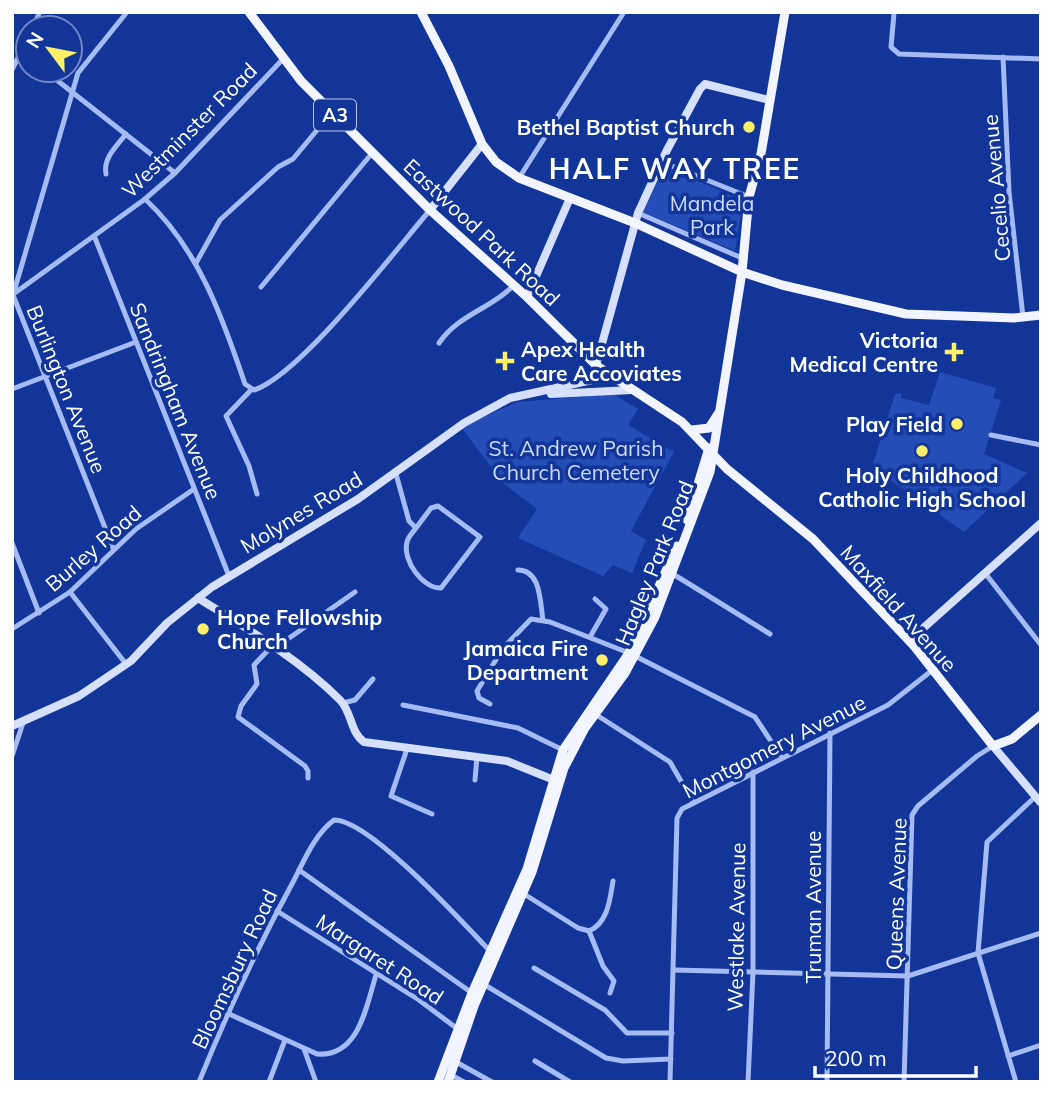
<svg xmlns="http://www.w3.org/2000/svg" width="1053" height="1094" font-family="Mulish,sans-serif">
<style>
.green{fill:#254db8}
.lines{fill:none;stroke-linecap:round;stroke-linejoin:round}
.street{stroke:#a6bbf4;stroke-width:5}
.secondary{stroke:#d6e0fd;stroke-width:8}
.primary{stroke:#f2f5ff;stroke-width:9}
.poi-dot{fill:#ffef68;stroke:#12359a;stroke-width:2.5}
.labels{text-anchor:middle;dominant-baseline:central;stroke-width:7;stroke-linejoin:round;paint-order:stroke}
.shield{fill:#12359a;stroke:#b8c2e1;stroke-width:2}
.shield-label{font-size:19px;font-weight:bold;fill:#fff}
.poi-label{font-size:21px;font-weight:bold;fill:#fff;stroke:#12359a;text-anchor:end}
.street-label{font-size:21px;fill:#fff;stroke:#12359a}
.park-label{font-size:21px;fill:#cedbfd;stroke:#12359a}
.district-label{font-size:28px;font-weight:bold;letter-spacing:2px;fill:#fff;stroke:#12359a}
</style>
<rect width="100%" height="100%" fill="#12359a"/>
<g class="green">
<polygon points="665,166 743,201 735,251 643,212"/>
<polygon points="940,372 996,388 993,398 1001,400 984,454 1027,473 964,532 872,467 895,394 901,393 901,398 929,405"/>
<polygon points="613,394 638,409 628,425 674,452 631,531 646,540 632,573 613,565 603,576 518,538 537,509 504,484 461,427 517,402"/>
</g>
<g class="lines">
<g class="street">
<polyline points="894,13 891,47 899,54 1041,59"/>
<polyline points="32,28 40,12"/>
<polyline points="1003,57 1009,192 1023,317"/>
<polyline points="12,70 28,37"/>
<polyline points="44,70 175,173"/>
<polyline points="662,162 749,197"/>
<path d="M106 174C103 158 116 147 126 134"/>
<polyline points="519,178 624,12"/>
<path d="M145 199C198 248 222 316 245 384L254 390C300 375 394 252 430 210"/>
<polyline points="638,213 742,258"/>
<polyline points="95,238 229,576"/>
<polyline points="196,263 220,220 278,167 293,159 332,112"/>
<polyline points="261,287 373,152"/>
<polyline points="12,295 145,199 175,173 283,59"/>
<path d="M439 343C459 314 491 309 514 285"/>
<polyline points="12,389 136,342"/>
<polyline points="251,390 226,416 249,466 257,494"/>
<polyline points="991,435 1041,445"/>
<path d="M396 474 409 521 416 528 431 508 438 506 480 537 441 588C423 589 402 560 407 542 408 537 413 532 416 528"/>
<polyline points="12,543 39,613"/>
<polyline points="113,548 13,295 78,73 127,12"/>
<path d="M518 570C541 570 540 602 543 620"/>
<polyline points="985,573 1041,645"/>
<polyline points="673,574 770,634"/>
<polyline points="70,592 126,664"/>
<polyline points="12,629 70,592 136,529 194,489"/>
<polyline points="590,637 606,609 595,599"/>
<polyline points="272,646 254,665 257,684 241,706 238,717 305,766 308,771 308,778"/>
<polyline points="275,648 355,592"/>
<polyline points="635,656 755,717 782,758"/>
<polyline points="343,703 355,700 373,679"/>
<polyline points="490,704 479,698 477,691 503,648 531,619 550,622 629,653"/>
<polyline points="403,705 518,728 563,750"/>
<polyline points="595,714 670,762 693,802"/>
<polyline points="407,749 391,796 432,814"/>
<polyline points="12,756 23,723"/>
<polyline points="475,780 477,757"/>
<polyline points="299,870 472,993"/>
<path d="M524 894 578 928 589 931C608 923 610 899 613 881"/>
<polyline points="277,911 419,1000 459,1030"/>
<polyline points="589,931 603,966 614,981 610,993"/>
<polyline points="534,968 605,1010 627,1033 672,1033"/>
<polyline points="674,970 908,976 1041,933"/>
<polyline points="485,985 606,1058 623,1061 671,1059"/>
<path d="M227 1013 317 1054C359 1057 366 1007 376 975"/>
<polyline points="304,1049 316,1082"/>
<polyline points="1008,1056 1041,1045"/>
<polyline points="535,1061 570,1082"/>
<polyline points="456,1062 492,1082"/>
<polyline points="451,1075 464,1082"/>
<path d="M199 1082C227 1013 257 948 293 882 304 861 314 835 334 820 369 819 464 924 490 951"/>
<polyline points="269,1082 285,1040"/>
<polyline points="670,1082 677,818 682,809 888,705 930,672"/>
<polyline points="748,1082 753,972 753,772"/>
<polyline points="827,1082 830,733"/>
<polyline points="904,1082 912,815 918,806 977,756 993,746"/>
<polyline points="1016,1082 978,953 987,842 1036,796"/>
</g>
<g class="secondary">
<polyline points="430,210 482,144"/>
<polyline points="527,297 570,198"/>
<polyline points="551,394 632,390"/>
<path d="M198 598C246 628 299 659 340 700 352 712 350 732 364 742L507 761 559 782"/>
<polyline points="914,646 920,631 1041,523"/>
<polyline points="12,726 79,696 131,661 167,623 212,587 358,499 464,423 510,398 592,380 638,213 667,150 700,89 705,84 769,100"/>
<polyline points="993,746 1041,803"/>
</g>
<g class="primary">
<polyline points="249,12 301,81 430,210 527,297 597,366 682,422 727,469 813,539 914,646 993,746 1012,739 1041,715"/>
<polyline points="421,12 449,66 482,144 496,162 519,178 635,223 742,272 782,285 906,314 1014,318 1041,315"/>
<polyline points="692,430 709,428 718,414"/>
<polyline points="687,520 709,448"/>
<polyline points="438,1082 472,993 527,869 563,750 629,653 677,546"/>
<polyline points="448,1082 474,1006 532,872 564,768 585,728 625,673 655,617 710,472 742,272 749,197 761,154 785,12"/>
</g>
</g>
<g class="poi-dot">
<circle cx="749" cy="127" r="7"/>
<path d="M950.5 341.5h7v7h7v7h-7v7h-7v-7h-7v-7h7z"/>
<path d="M501.5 350.5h7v7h7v7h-7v7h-7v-7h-7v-7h7z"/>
<circle cx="957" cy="424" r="7"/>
<circle cx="922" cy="451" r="7"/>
<circle cx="203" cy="629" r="7"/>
<circle cx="602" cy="660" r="7"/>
</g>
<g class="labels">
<rect class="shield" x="314" y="99.5" width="42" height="31" rx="5"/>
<g class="shield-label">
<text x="335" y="115">A3</text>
</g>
<g class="poi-label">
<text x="735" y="127">Bethel Baptist Church</text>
<text x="938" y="340">Victoria<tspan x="938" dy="24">Medical Centre</tspan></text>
<text x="521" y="349" text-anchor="start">Apex Health<tspan x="521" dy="24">Care Accoviates</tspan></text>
<text x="943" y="424">Play Field</text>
<text x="922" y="475" text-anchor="middle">Holy Childhood<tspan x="922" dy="24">Catholic High School</tspan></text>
<text x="217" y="617" text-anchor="start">Hope Fellowship<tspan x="217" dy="24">Church</tspan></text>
<text x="588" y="648">Jamaica Fire<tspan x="588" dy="24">Department</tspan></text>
</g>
<g class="street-label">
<text transform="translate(189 130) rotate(-45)">Westminster Road</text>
<text transform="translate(996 188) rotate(-95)">Cecelio Avenue</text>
<text transform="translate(482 232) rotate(43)">Eastwood Park Road</text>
<text transform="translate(67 389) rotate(68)">Burlington Avenue</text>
<text transform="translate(176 401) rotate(68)">Sandringham Avenue</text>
<text transform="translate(301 512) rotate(-31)">Molynes Road</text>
<text transform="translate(93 548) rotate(-41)">Burley Road</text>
<text transform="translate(654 563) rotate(-68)">Hagley Park Road</text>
<text transform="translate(899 608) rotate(48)">Maxfield Avenue</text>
<text transform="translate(774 746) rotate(-27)">Montgomery Avenue</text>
<text transform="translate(896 894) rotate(-88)">Queens Avenue</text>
<text transform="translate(813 907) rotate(-90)">Truman Avenue</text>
<text transform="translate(736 927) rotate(-89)">Westlake Avenue</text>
<text transform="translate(380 959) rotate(33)">Margaret Road</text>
<text transform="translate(234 969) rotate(-65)">Bloomsbury Road</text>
</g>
<g class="park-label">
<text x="712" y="203">Mandela<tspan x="712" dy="24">Park</tspan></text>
<text x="576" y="448">St. Andrew Parish<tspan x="576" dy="24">Church Cemetery</tspan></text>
</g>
<g class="district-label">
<text x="675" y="168">HALF WAY TREE</text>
</g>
</g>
<rect width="1053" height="1094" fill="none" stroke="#ffffff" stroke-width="28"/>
<g transform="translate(49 49) rotate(302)"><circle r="33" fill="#12359a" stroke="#7186c2" stroke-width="2"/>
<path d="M0-5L12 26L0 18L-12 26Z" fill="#ffef68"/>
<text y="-10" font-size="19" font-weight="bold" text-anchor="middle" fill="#ffffff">N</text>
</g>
<path d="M815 1066v10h161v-10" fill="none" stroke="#ffffff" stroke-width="3.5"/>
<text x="825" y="1066" font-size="21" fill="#ffffff" stroke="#12359a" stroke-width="5" paint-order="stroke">200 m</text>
</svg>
